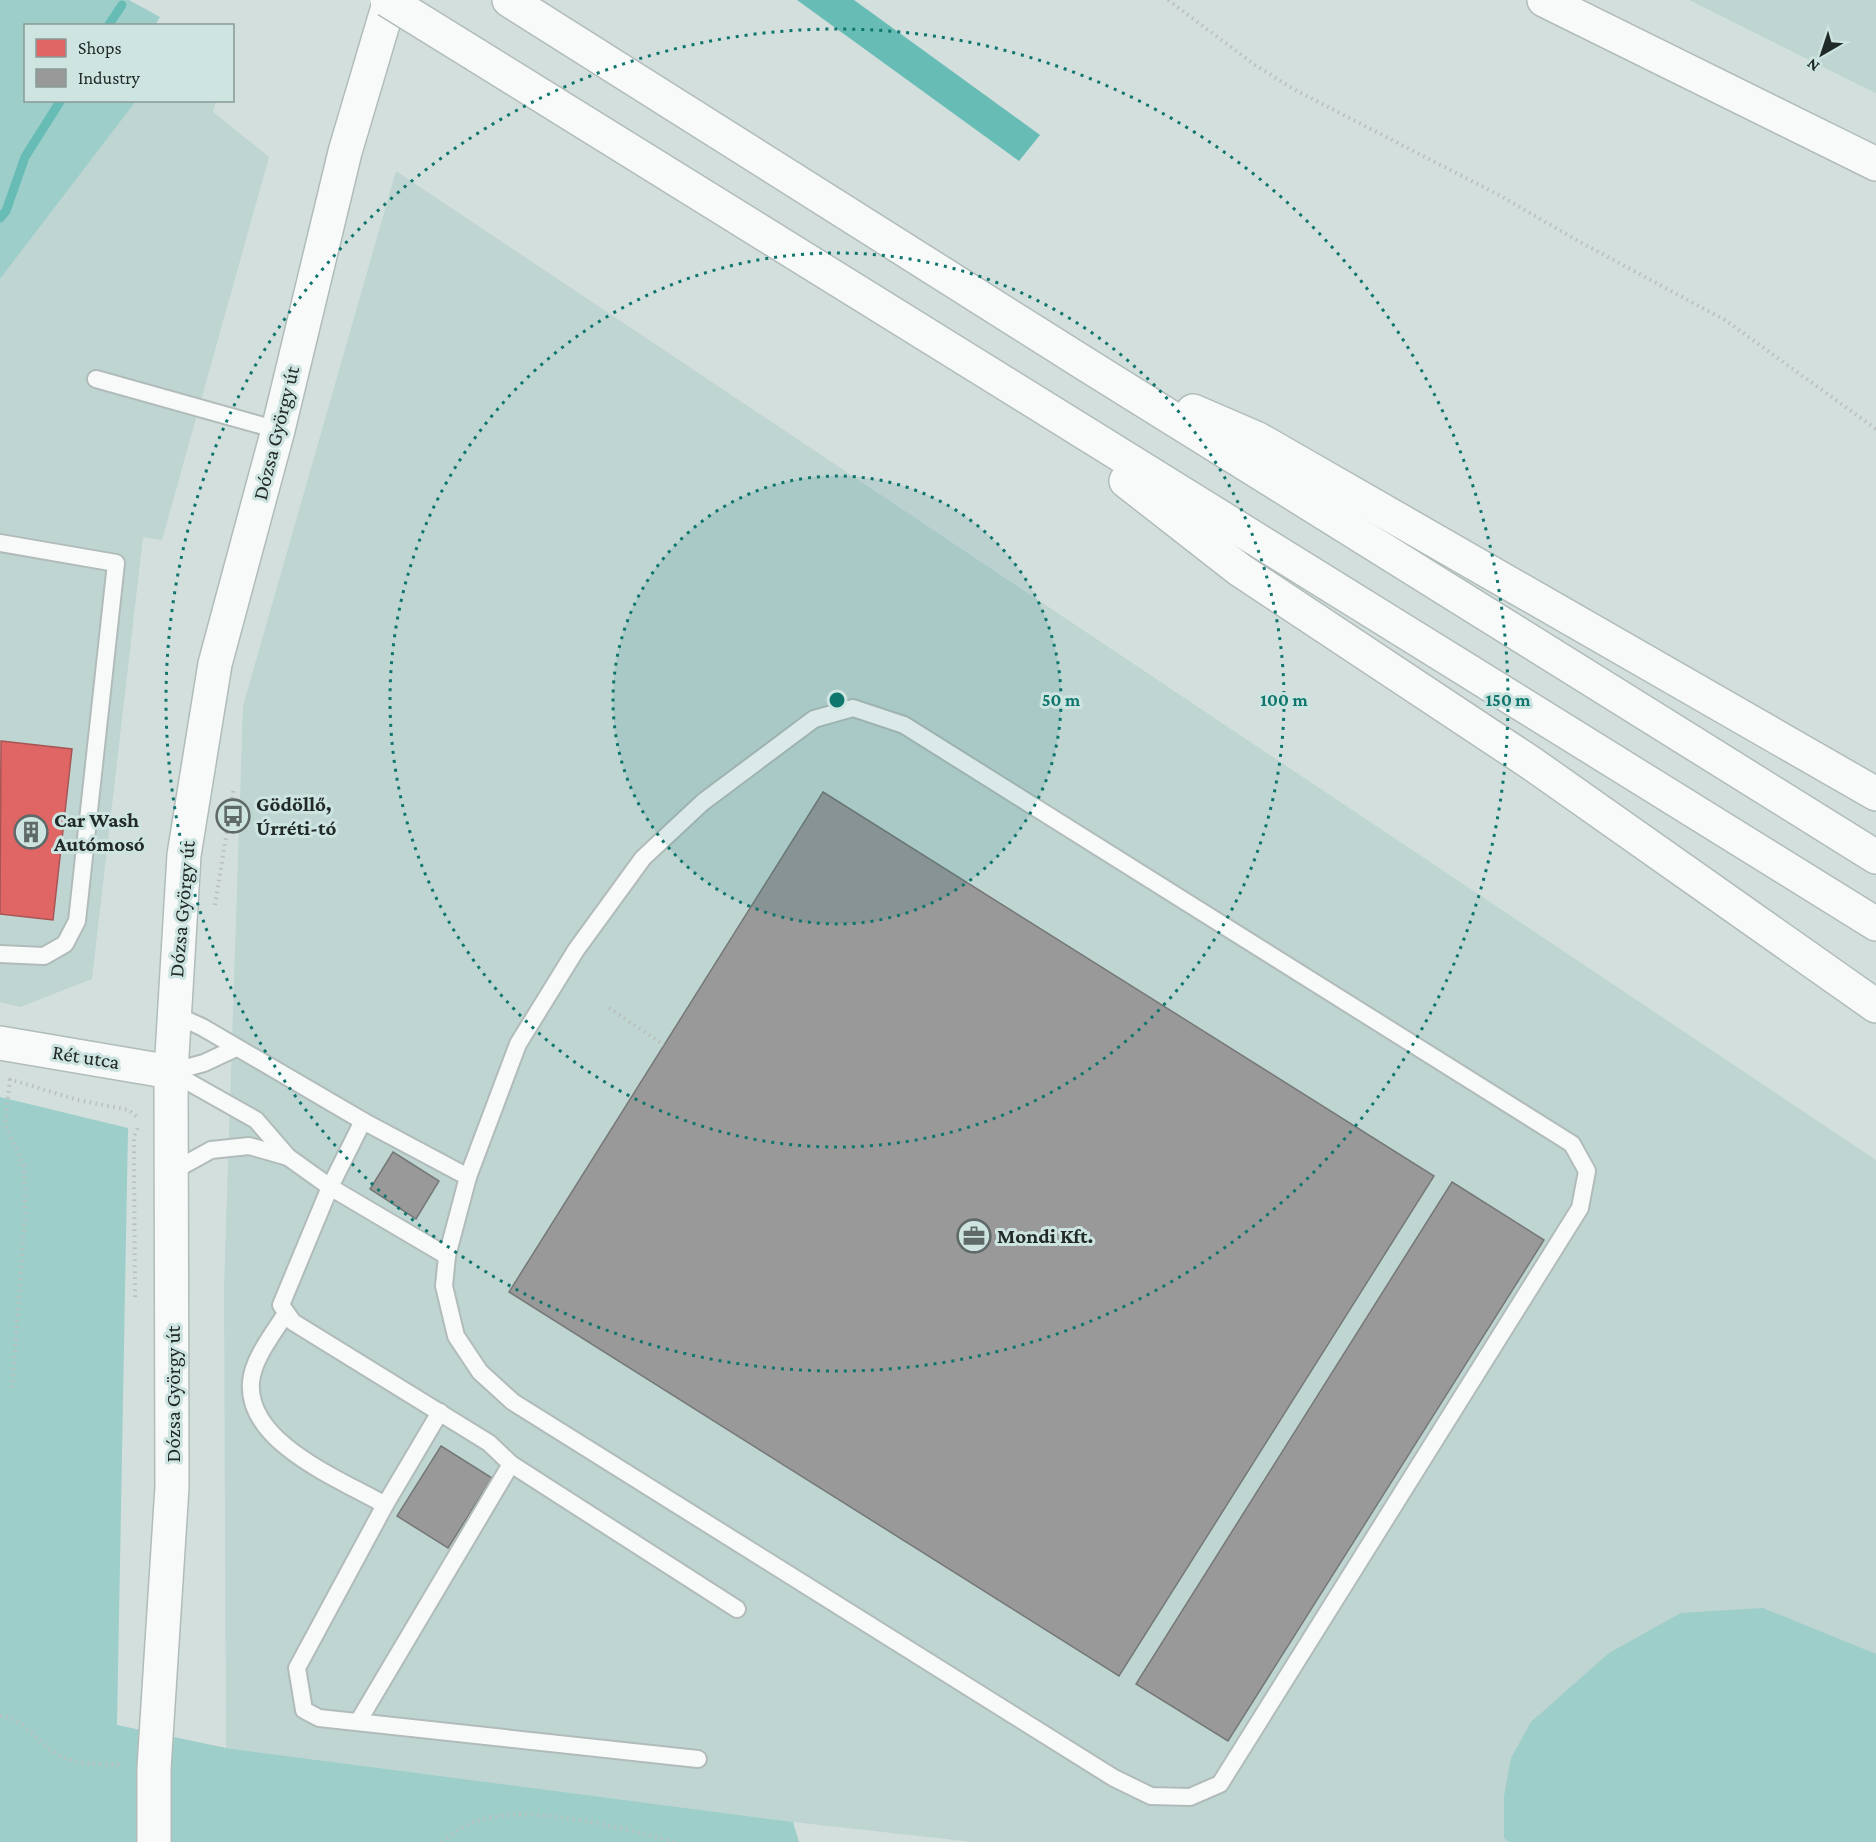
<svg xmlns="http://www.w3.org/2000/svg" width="1876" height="1842" font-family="'Crimson Pro',serif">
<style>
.built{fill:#bed5d2}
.green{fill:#9ecec9}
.water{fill:#67bcb6}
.shops{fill:#e06666;stroke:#a75454;stroke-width:1.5}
.industry{fill:#999;stroke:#757877;stroke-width:1.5}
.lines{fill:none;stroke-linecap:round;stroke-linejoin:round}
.stream{stroke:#67bcb6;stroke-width:9}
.service-casing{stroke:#b1bcba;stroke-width:20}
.tertiary-casing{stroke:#b1bcba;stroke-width:36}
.secondary-casing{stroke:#b1bcba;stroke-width:36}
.motorway-casing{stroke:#b1bcba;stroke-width:36}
.path{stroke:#babebe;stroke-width:4;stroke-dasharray:1.5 4.5;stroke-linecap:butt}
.service{stroke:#f8fafa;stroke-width:16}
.tertiary{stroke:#f8fafa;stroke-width:33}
.secondary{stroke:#f8fafa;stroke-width:33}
.motorway{stroke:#f8fafa;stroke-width:33}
.motorway-bridge-casing{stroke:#b1bcba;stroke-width:36;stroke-linecap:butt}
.motorway-bridge{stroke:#f8fafa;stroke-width:33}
.ring{fill:none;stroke:#0f766e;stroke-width:3;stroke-dasharray:3 6}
.labels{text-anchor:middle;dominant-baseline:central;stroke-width:6;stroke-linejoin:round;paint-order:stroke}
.street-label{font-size:21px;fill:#212a29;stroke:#cde4e1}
.poi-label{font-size:21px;font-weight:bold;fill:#212a29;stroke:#cde4e1;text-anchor:start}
.centre{fill:#0f766e;stroke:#cde4e1;stroke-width:3}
.ring-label{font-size:18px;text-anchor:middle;font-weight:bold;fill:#0f766e;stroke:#cde4e1;stroke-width:6;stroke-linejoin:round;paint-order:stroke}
</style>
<rect width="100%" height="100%" fill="#d2dfdd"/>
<g class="built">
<polygon points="1689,0 1876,0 1876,93 1857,84"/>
<polygon points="136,101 216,101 213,112 269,157 162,540 143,537 92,979 20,1007 0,1002 0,279"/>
<polygon points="396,171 1876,1160 1876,1842 973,1842 793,1822 226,1748 224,1287 243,706"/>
</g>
<g class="green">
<polygon points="0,0 129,0 160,17 155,25 26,26 26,100 136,101 0,279"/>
<polygon points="0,1097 128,1128 117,1725 226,1748 793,1822 799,1842 0,1842"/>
<polygon points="1763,1608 1876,1654 1876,1842 1509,1842 1504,1838 1504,1796 1511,1758 1531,1722 1609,1653 1681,1613"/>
</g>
<polygon class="water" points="797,0 854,0 1040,135 1019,161"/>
<polygon class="shops" points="1,741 72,749 53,920 0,914"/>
<g class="industry">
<polygon points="823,792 1434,1176 1119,1676 509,1292"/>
<polygon points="393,1152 439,1181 416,1219 370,1189"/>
<polygon points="1452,1182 1544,1240 1228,1741 1136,1684"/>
<polygon points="441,1446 492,1478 448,1548 397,1516"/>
</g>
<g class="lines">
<g class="stream">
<polyline points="108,26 122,5"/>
<polyline points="0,218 6,211 25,157 61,100"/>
</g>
<defs>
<g id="service">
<polyline points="96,379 278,430"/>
<polyline points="0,543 116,563 77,921 65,944 44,956 0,954"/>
<polygon points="853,708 904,725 1572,1144 1587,1171 1580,1208 1220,1784 1190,1797 1151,1796 1114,1778 513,1402 480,1372 456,1336 444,1286 447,1256 468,1177 518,1044 576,950 643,858 703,802 814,719"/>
<polyline points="173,1014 202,1027 363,1121 468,1177"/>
<polyline points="171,1072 256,1120 288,1157"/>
<polyline points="171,1072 204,1063 236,1048"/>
<polyline points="363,1121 330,1187 281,1305 293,1322 489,1443 511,1464 737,1609"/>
<polyline points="173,1171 211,1150 249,1146 288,1157 330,1187 447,1256"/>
<path d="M286 1313C274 1333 253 1358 251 1382 246 1443 340 1479 385 1505"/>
<polyline points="440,1412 385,1505 297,1668 304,1710 319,1718 698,1759"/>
<polyline points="358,1722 511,1464"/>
</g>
<g id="tertiary">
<polyline points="1544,0 1876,164"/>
<polyline points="0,1043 171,1072"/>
</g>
<polyline id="secondary" points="154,1842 154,1768 172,1487 171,1072 184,855 215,664 278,430 345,152 390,0"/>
<g id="motorway">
<polyline points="509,0 1087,365 1876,857"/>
<polyline points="476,55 1876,924"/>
<polyline points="1193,411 1258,439 1876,794"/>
<polyline points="1126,481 1240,570 1531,763 1876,1006"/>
</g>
</defs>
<use href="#service" class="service-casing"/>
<use href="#tertiary" class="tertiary-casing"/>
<use href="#secondary" class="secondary-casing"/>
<use href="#motorway" class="motorway-casing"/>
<g class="path">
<polyline points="1168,0 1255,65 1295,90 1497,194 1580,242 1725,320 1876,429"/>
<polyline points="215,905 234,787"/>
<polyline points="609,1008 664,1045"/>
<polyline points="9,1079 78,1100 129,1110 138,1118"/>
<polyline points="10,1079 5,1125 24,1166 25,1216 12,1391"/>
<polyline points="135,1297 134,1150 134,1136 139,1125"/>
<path d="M0 1716C26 1718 37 1744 58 1755 77 1765 101 1764 122 1765"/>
<path d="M442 1842C451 1836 460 1828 469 1824 520 1800 622 1828 674 1842"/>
</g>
<use href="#service" class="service"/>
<use href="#tertiary" class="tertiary"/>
<use href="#secondary" class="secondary"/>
<use href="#motorway" class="motorway"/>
<defs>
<polyline id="motorway-bridge" points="387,0 476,55"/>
</defs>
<use href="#motorway-bridge" class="motorway-bridge-casing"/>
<use href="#motorway-bridge" class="motorway-bridge"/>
</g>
<circle cx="837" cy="700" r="224" fill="#0f766e" fill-opacity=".12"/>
<g class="ring">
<circle cx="837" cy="700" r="224"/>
<circle cx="837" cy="700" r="447"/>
<circle cx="837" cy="700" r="671"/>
</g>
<defs>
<symbol id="bus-ring" viewBox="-11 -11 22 22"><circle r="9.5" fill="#cde4e1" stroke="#5f6968" stroke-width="1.5"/><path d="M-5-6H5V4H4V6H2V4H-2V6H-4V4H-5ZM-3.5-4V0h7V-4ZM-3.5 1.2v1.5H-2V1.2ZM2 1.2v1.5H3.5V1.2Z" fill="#5f6968"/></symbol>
<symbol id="building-ring" viewBox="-11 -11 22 22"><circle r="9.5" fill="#cde4e1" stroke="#5f6968" stroke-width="1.5"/><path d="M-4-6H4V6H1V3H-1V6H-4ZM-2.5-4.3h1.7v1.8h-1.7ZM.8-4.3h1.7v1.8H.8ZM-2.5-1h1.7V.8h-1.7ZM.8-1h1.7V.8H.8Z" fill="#5f6968"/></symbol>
<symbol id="office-ring" viewBox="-11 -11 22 22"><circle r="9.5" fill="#cde4e1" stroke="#5f6968" stroke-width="1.5"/><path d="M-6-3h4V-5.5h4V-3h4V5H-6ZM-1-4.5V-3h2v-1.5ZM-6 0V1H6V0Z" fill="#5f6968"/></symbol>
</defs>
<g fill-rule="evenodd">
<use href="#bus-ring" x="214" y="797" width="38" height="38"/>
<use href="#building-ring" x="12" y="813" width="38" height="38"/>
<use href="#office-ring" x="955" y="1217" width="38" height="38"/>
</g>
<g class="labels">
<g class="street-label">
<text transform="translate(276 433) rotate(-76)">Dózsa György út</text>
<text transform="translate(182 909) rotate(-85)">Dózsa György út</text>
<text transform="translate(86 1057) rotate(9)">Rét utca</text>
<text transform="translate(173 1394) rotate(-90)">Dózsa György út</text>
</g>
<g class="poi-label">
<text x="256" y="804">Gödöllő,<tspan x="256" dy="24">Úrréti-tó</tspan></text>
<text x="54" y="820">Car Wash<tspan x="54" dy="24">Autómosó</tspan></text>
<text x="997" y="1236">Mondi Kft.</text>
</g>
</g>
<circle cx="837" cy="700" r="9" class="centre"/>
<g class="ring-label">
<text x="1061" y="706">50 m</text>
<text x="1284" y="706">100 m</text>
<text x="1508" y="706">150 m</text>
</g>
<rect x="24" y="24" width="210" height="78" fill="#cde4e1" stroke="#889a97" stroke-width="1.5"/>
<rect x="36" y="39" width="30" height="18" fill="#e06666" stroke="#889a97" stroke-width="1.5"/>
<text x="78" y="54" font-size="18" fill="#212a29">Shops</text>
<rect x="36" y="69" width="30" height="18" fill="#999999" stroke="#889a97" stroke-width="1.5"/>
<text x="78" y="84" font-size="18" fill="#212a29">Industry</text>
<g transform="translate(1822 54) rotate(219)" stroke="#cde4e1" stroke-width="4.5" paint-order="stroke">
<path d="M0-4.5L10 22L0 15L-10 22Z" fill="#212a29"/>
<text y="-9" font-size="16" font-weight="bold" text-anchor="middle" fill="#212a29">N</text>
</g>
</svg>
